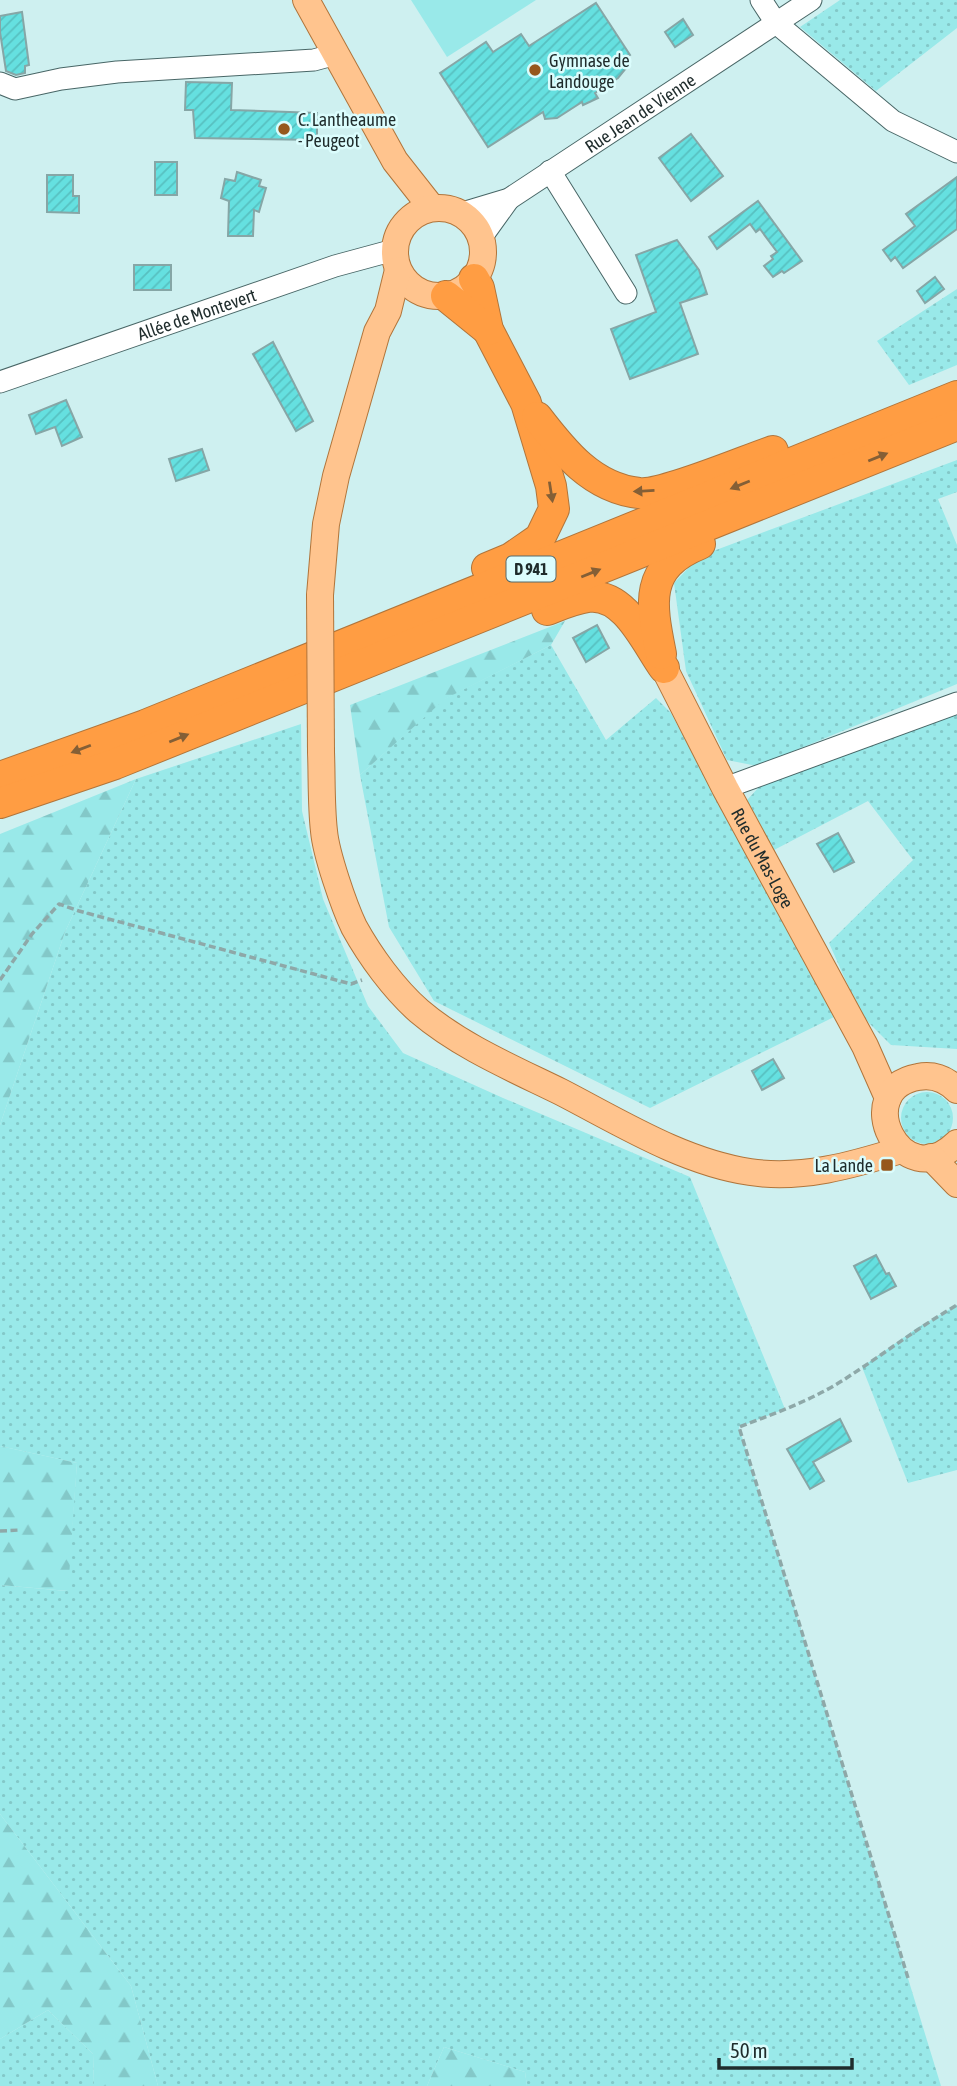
<svg xmlns="http://www.w3.org/2000/svg" width="957" height="2086" font-family="'Asap Condensed',sans-serif">
<style>
.grass{fill:url(#grass-dots)}
.forest{fill:url(#forest-firs)}
.park{fill:#99e9e9}
.building{fill:url(#building-hatch);stroke:#86a6a6;stroke-width:2}
.lines{fill:none;stroke-linecap:round;stroke-linejoin:round}
.minor-casing{stroke:#486666;stroke-width:23}
.major-casing{stroke:#b1753b;stroke-width:28}
.highway-casing{stroke:#b1753b;stroke-width:32}
.path{stroke:#8ea8a8;stroke-width:3.5;stroke-dasharray:7 3.5;stroke-linecap:butt}
.minor{stroke:#fff;stroke-width:21}
.major{stroke:#ffc48e;stroke-width:26}
.highway{stroke:#ff9d43;stroke-width:30}
.major-bridge-casing{stroke:#b1753b;stroke-width:28;stroke-linecap:butt}
.major-bridge{stroke:#ffc48e;stroke-width:26}
.oneway{fill:#845f36}
.poi-dot{fill:#96581d;stroke:#dbfdfd;stroke-width:2.5}
.labels{text-anchor:middle;dominant-baseline:central;stroke-width:5;stroke-linejoin:round;paint-order:stroke}
.shield{fill:#dbfdfd;stroke:#576b6b;stroke-width:2}
.shield-label{font-size:16px;font-weight:bold;fill:#1f2c2c}
.poi-label{font-size:18px;fill:#1f2c2c;stroke:#dbfdfd;text-anchor:start}
.street-label{font-size:18px;fill:#1f2c2c;stroke:#dbfdfd}
</style>
<defs>
<pattern id="grass-dots" width="8" height="8" patternUnits="userSpaceOnUse" patternTransform="scale(1.75)"><rect width="8" height="8" fill="#99e9e9"/><path d="M2 2h.1M6 6h.1" fill="none" stroke="#83c8c8" stroke-width="1.8" stroke-linecap="round"/></pattern>
<pattern id="forest-firs" width="22" height="20" patternUnits="userSpaceOnUse" patternTransform="scale(1.75)"><rect width="22" height="20" fill="#99e9e9"/><path d="M5 1l3.5 6h-7zM16 11l3.5 6h-7z" fill="#83c8c8"/></pattern>
<pattern id="building-hatch" width="6" height="6" patternUnits="userSpaceOnUse" patternTransform="scale(1.75)"><rect width="6" height="6" fill="#65e0e0"/><path d="M-1 1l2-2M0 6l6-6M5 7l2-2" fill="none" stroke="#57c0c0"/></pattern>
</defs>
<rect width="100%" height="100%" fill="#cef0f0"/>
<g class="grass">
<polygon points="840,0 957,0 957,28 876,91 800,27"/>
<polygon points="957,289 957,365 909,385 877,341"/>
<polygon points="957,460 957,492 938,499 957,545 957,684 757,766 727,760 686,671 674,583 700,556"/>
<polygon points="551,645 606,740 656,698 671,713 834,1017 650,1108 434,1001 389,927 360,775 444,699"/>
<polygon points="957,712 957,1049 891,1045 861,1015 829,943 913,860 868,801 774,850 747,800 760,786"/>
<polygon points="301,724 302,811 323,899 368,1006 403,1053 503,1098 690,1177 785,1409 739,1427 941,2086 527,2086 525,2072 444,2047 427,2086 158,2086 131,1986 0,1814 0,1585 67,1591 77,1463 0,1446 0,1125 65,932 136,779"/>
<circle cx="927" cy="1118" r="26"/>
<polygon points="957,1305 957,1470 908,1483 862,1367 917,1328"/>
<polygon points="48,2010 93,2054 94,2086 0,2086 0,2039"/>
</g>
<g class="forest">
<polygon points="565,621 551,645 445,699 360,775 350,705"/>
<polygon points="136,779 65,932 0,1125 0,834"/>
<polygon points="0,1446 77,1463 68,1591 0,1585"/>
<polygon points="0,1814 131,1986 158,2086 94,2086 93,2054 48,2010 0,2039"/>
<polygon points="444,2047 525,2072 527,2086 427,2086"/>
</g>
<polygon class="park" points="411,0 536,0 447,57"/>
<g class="building">
<polygon points="596,3 630,55 619,62 627,67 618,78 595,93 598,98 583,105 582,102 557,118 545,119 543,112 488,147 440,73 486,42 493,52 521,34 529,46"/>
<polygon points="22,12 29,65 25,66 25,73 16,75 6,71 0,32 0,16"/>
<polygon points="683,19 693,35 675,47 665,32"/>
<polygon points="186,82 232,83 231,110 317,113 317,140 195,138 193,110 185,110"/>
<polygon points="691,134 723,176 691,201 659,158"/>
<rect x="155" y="162" width="22" height="33"/>
<polygon points="237,172 261,180 259,186 266,188 259,212 254,210 253,236 228,236 229,201 221,198 225,179 235,181"/>
<polygon points="47,175 73,175 73,196 79,196 79,213 47,212"/>
<polygon points="957,177 957,229 903,268 895,257 891,261 883,250 915,226 906,214"/>
<polygon points="758,201 802,261 784,273 782,271 773,277 764,266 773,259 771,256 777,252 760,229 756,232 750,224 717,249 709,237"/>
<polygon points="677,240 699,270 707,294 680,303 698,354 630,379 611,329 656,312 636,255"/>
<rect x="134" y="265" width="37" height="25"/>
<polygon points="935,277 944,289 925,303 917,291"/>
<polygon points="273,342 313,421 296,431 253,354"/>
<polygon points="66,400 82,437 62,446 55,427 36,434 29,415"/>
<polygon points="202,449 209,470 176,481 169,459"/>
<polygon points="597,625 609,648 586,662 573,638"/>
<polygon points="838,833 854,862 834,872 817,844"/>
<polygon points="773,1059 784,1078 762,1090 752,1071"/>
<polygon points="876,1255 886,1274 889,1273 896,1286 871,1299 854,1266"/>
<polygon points="840,1419 851,1441 813,1462 824,1481 810,1489 787,1449"/>
</g>
<g class="lines">
<defs>
<g id="minor">
<polyline points="761,0 776,23 893,121 957,152"/>
<polyline points="0,83 15,89 61,79 117,72 314,60 336,54"/>
<polyline points="550,171 626,293"/>
<path id="s1" d="M464 215 469 211 509 199 811 0"/>
<polyline points="481,238 509,199"/>
<path id="s2" d="M0 382 335 266 394 250"/>
<polyline points="725,788 957,703"/>
</g>
<g id="major">
<polyline points="306,0 395,161 432,208"/>
<circle cx="439" cy="252" r="44"/>
<polyline points="320,595 326,524 336,476 377,332 388,311 398,270"/>
<path id="s3" d="M664 668 725 788 865 1046 888 1098"/>
<path d="M321 752C322 778 321 805 324 831 326 854 344 906 354 927 370 956 394 989 419 1011 460 1046 512 1068 561 1092 621 1123 683 1162 750 1172 801 1180 853 1165 901 1150"/>
<path d="M957 1090C946 1079 933 1074 918 1077 849 1089 901 1198 957 1143"/>
<polyline points="931,1157 957,1184"/>
</g>
<g id="highway">
<polyline points="474,279 479,288 488,330 526,403 551,486 554,509 540,538 511,558 487,568"/>
<polyline points="446,296 488,330"/>
<path d="M537 417C563 451 592 488 639 493 662 496 746 460 773 451"/>
<path d="M547 610C560 605 574 599 588 597 625 592 646 643 664 668"/>
<path d="M661 654C651 604 643 567 700 544"/>
<polyline points="0,777 145,725 957,396"/>
<polyline points="0,803 115,764 957,425"/>
</g>
</defs>
<use href="#minor" class="minor-casing"/>
<use href="#major" class="major-casing"/>
<use href="#highway" class="highway-casing"/>
<g class="path">
<polyline points="0,980 32,934 59,904 79,911 351,984 362,980"/>
<polyline points="0,1531 20,1530"/>
<path d="M908 1978 739 1427C776 1413 815 1399 848 1377 885 1353 919 1327 957 1305"/>
</g>
<use href="#minor" class="minor"/>
<use href="#major" class="major"/>
<use href="#highway" class="highway"/>
<defs>
<polyline id="major-bridge" points="320,595 321,752"/>
</defs>
<use href="#major-bridge" class="major-bridge-casing"/>
<use href="#major-bridge" class="major-bridge"/>
</g>
<defs><path id="oneway-solid" d="M-6-.8H1V-3.2L6.5 0L1 3.2V.8H-6Z" transform="scale(1.75)"/></defs>
<g class="oneway">
<use href="#oneway-solid" transform="translate(878 457) rotate(-22)"/>
<use href="#oneway-solid" transform="translate(740 485) rotate(158)"/>
<use href="#oneway-solid" transform="translate(644 491) rotate(177)"/>
<use href="#oneway-solid" transform="translate(551 492) rotate(81)"/>
<use href="#oneway-solid" transform="translate(591 573) rotate(-22)"/>
<use href="#oneway-solid" transform="translate(179 738) rotate(-22)"/>
<use href="#oneway-solid" transform="translate(81 749) rotate(159)"/>
</g>
<g class="poi-dot">
<circle cx="535" cy="70" r="7"/>
<circle cx="284" cy="129" r="7"/>
<rect x="880" y="1158" width="14" height="14" rx="3.5"/>
</g>
<g class="labels">
<rect class="shield" x="506.5" y="556.5" width="49" height="25" rx="5"/>
<g class="shield-label">
<text x="531" y="569">D 941</text>
</g>
<g class="poi-label">
<text x="549" y="60">Gymnase de<tspan x="549" dy="21">Landouge</tspan></text>
<text x="298" y="119">C. Lantheaume<tspan x="298" dy="21">- Peugeot</tspan></text>
<text x="873" y="1165" text-anchor="end">La Lande</text>
</g>
<g class="street-label">
<text stroke="none"><textPath href="#s1" startOffset="205">Rue Jean de Vienne</textPath></text>
<text stroke="none"><textPath href="#s2" startOffset="208">Allée de Montevert</textPath></text>
<text stroke="none"><textPath href="#s3" startOffset="214">Rue du Mas-Loge</textPath></text>
</g>
</g>
<path d="M719 2058v10h133v-10" fill="none" stroke="#1f2c2c" stroke-width="3.5"/>
<text x="730" y="2058" font-size="21" fill="#1f2c2c" stroke="#dbfdfd" stroke-width="5" paint-order="stroke">50 m</text>
</svg>
